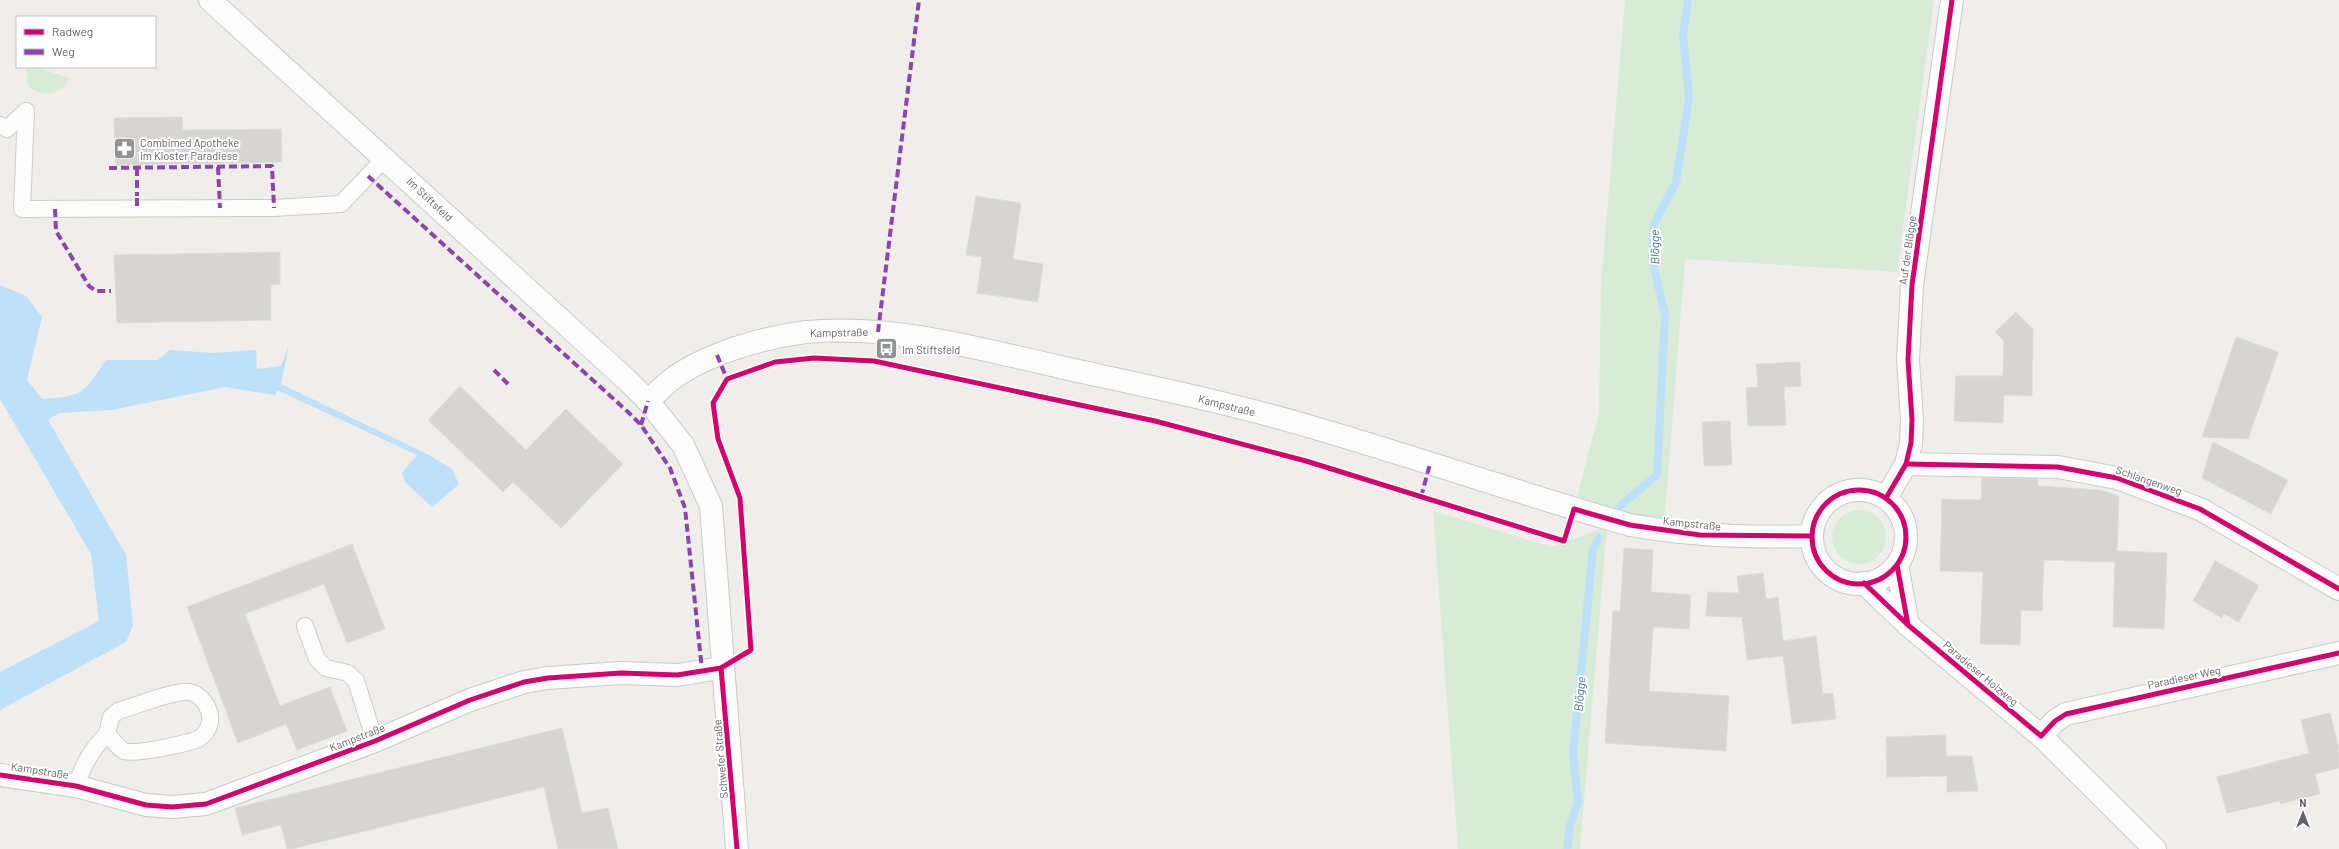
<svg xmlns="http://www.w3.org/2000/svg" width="2339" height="849" font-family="Barlow,sans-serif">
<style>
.green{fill:#d8ebd6}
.water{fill:#bfe0f9}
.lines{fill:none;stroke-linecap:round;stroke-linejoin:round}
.stream{stroke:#bfe0f9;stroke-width:8}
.building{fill:#d6d5d3;stroke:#deddd9}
.lane-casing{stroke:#cbcccc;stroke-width:18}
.street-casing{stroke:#cbcccc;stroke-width:24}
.secondary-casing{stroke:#cacacb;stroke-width:24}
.lane{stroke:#fdfcfc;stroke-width:16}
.street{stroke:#fdfcfc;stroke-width:22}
.secondary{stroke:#fdfcfc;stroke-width:22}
.quiet{stroke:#8e44ad;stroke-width:4;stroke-dasharray:8 4;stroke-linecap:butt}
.cycleway-casing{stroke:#fff;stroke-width:8}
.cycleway{stroke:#d6006c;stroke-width:5}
.labels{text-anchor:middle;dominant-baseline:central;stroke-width:4;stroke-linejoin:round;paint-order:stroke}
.poi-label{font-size:11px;fill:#5f6368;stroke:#fff;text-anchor:start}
.street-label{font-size:11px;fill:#5f6368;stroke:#fff}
.water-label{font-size:12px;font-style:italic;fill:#4174aa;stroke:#fff}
</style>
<rect width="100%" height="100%" fill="#efeeea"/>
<g class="green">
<polygon points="1625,0 1934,0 1897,272 1685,259 1664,526 1576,501 1599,413 1601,284"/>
<path d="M26 67H36L69 78C62 96 40 99 28 85Z"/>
<circle cx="1859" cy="537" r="27"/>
<polygon points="1433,511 1551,547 1607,527 1580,849 1458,849"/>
</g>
<path class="water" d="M0 285 26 296 42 317 27 380 42 399C82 397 84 393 106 360H158L170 350 213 353 256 350 257 369 281 366 289 345 281 384 427 454 452 469 459 484 432 507 405 482 402 473 417 455 277 390 275 395 225 387 111 410 59 413 48 420 126 555 133 625 126 642 0 710V672L99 621 91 554 0 399Z"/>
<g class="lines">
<g class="stream">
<polyline points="1620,506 1657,475 1665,314 1652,259 1654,224 1676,182 1689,98 1683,35 1688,0"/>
<polyline points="1567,849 1570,826 1578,802 1573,754 1593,549 1599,538"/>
</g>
</g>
<g class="building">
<polygon points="182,117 183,130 281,129 282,162 116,165 114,118"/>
<polygon points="976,196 1021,203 1013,259 1043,264 1038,302 977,293 982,257 966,255"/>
<polygon points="280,252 280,284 271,285 271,320 117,323 114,255"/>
<polygon points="2016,312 2033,329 2032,396 2004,395 2003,423 1954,421 1956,376 2003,376 2004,341 1995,332"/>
<polygon points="2236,337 2278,352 2271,374 2248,439 2202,437"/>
<polygon points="1800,362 1801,386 1784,387 1786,425 1748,426 1746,388 1758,387 1756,364"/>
<polygon points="460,386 526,450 566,409 623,464 561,528 513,482 503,492 428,420"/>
<polygon points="1730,421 1732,465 1704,466 1702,422"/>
<polygon points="2213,442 2288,480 2271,514 2202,478"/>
<polygon points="1982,478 2038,479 2038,486 2100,490 2119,496 2117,551 2167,553 2164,629 2113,627 2115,562 2044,560 2042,611 2021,610 2020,645 1980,644 1983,572 1940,571 1942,499 1981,500"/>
<polygon points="352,544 385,629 347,643 324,584 245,614 280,706 330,687 347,731 297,750 286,724 238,743 187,607"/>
<polygon points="1624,548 1653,550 1651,592 1691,595 1689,629 1653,627 1649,691 1729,696 1726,751 1605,743 1613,611 1620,611"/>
<polygon points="2215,561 2259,585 2239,622 2224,614 2222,618 2193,601"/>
<polygon points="1763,573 1766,599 1778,597 1783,641 1816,636 1823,694 1833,693 1836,719 1792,724 1783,656 1747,660 1742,617 1706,616 1708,592 1739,593 1737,576"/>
<polygon points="2330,713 2339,749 2339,768 2315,774 2320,794 2280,804 2280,801 2227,813 2217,777 2309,753 2301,720"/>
<polygon points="562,728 582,813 608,808 618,849 558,849 544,787 292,849 287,849 281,825 242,835 235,808"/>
<polygon points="1946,735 1946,756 1972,756 1978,791 1947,792 1947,776 1887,777 1886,737"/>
</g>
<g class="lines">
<defs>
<g id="lane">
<polyline points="26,111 22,209 274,208 341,204 385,158"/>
<polyline points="0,125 7,129 26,111"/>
<polyline points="305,626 317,659 326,668 348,673 356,681 375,741"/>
<path d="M76 786C83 765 91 750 107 734 112 739 118 748 124 751 136 755 183 744 196 740 200 739 205 733 207 730 217 714 201 689 183 692 161 695 139 705 118 711L111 717 107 734"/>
</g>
<g id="street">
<polyline points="1906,464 2058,467 2117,478 2200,509 2339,589"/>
<polyline points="2041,736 2155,849"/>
</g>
<g id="secondary">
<polyline points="210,0 628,381 648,401 683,445 711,506 737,849"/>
<path d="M648 401C656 394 663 386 671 380 705 354 764 337 806 332 892 324 977 348 1060 367 1145 386 1232 403 1315 428 1421 459 1525 495 1630 525 1691 536 1750 538 1812 536"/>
<circle cx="1859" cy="537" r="47"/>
<polyline points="1886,498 1906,464 1911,443 1912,420 1908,360 1912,285 1952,0"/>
<polyline points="1897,565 1908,625"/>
<polyline points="1864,583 1908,625 2041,736 2055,721 2066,714 2339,653"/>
<polyline points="0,775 76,786 146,805 172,807 206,804 375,741 470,700 524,682 548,678 621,673 677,675 721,668"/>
</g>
</defs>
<use href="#lane" class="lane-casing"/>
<use href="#street" class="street-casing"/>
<use href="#secondary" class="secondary-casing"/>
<use href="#lane" class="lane"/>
<use href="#street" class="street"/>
<use href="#secondary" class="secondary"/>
<g class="quiet">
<polyline points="218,167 220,208"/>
<polyline points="109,168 272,166 274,208"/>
<polyline points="137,168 137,196"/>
<polyline points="368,176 628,412 641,425 670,468 685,508 702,670"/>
<polyline points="137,198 137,209"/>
<polyline points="55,209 56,231 89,286 96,291 111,291"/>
<polyline points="878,332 919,0"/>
<polyline points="717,355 727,379"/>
<polyline points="494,370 508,384"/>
<polyline points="641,425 648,401"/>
<polyline points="1421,497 1430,464"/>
</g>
<defs>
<g id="cycleway">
<polyline points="1906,464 2058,467 2117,478 2200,509 2339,589"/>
<circle cx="1859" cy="537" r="47"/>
<polyline points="1886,498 1906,464 1911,443 1912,420 1908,360 1912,285 1952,0"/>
<polyline points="1897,565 1908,625"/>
<polyline points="1864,583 1908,625 2041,736 2055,721 2066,714 2339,653"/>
<polyline points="721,668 737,849"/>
<polyline points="0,775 76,786 146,805 172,807 206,804 375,741 470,700 524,682 548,678 621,673 677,675 721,668 751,650 740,498 718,439 713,403 727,379 775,362 814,358 874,361 1155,421 1306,461 1564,541 1574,509 1630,525 1700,535 1812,536"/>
</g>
</defs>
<use href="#cycleway" class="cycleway-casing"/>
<use href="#cycleway" class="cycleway"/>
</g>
<defs>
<symbol id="pharmacy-square" viewBox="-11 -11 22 22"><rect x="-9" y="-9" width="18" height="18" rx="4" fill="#919496" stroke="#fff"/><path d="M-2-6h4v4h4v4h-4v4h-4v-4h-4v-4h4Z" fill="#fff"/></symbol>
<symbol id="bus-square" viewBox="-11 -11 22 22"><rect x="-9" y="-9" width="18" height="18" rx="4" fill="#919496" stroke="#fff"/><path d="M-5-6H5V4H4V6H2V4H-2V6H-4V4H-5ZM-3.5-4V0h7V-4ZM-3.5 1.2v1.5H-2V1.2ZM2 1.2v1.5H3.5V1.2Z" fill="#fff"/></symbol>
</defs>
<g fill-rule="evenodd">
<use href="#pharmacy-square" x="112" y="136" width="25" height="25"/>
<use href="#bus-square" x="874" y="336" width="25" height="25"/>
</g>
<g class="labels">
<g class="poi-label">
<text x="140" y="142">Combimed Apotheke<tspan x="140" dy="13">im Kloster Paradiese</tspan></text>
<text x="902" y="349">Im Stiftsfeld</text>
</g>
<g class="street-label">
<text transform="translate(430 199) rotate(43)">Im Stiftsfeld</text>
<text transform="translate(1907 250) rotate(-82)">Auf der Blögge</text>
<text transform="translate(839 332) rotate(-1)">Kampstraße</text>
<text transform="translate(1227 405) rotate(14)">Kampstraße</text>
<text transform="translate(2149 480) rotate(19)">Schlangenweg</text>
<text transform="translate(1692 523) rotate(6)">Kampstraße</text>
<text transform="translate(1981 673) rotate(40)">Paradieser Holzweg</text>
<text transform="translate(2184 677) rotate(-12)">Paradieser Weg</text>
<text transform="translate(357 737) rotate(-21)">Kampstraße</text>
<text transform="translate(720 759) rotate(-95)">Schwefer Straße</text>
<text transform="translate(40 770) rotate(9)">Kampstraße</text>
</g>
<g class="water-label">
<text transform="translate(1654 247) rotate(-91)">Blögge</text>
<text transform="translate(1579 694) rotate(-85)">Blögge</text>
</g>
</g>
<rect x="16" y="16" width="140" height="52" fill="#ffffff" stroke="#bfc1c3"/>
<rect x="24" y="29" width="20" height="6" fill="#d6006c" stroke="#bfc1c3"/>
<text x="52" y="36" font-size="12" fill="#5f6368">Radweg</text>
<rect x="24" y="49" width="20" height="6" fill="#8e44ad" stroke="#bfc1c3"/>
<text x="52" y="56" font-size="12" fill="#5f6368">Weg</text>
<g transform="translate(2303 813)" stroke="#ffffff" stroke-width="3" paint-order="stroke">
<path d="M0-3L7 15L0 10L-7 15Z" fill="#5f6368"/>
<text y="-6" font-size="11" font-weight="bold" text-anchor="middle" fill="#5f6368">N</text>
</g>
</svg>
